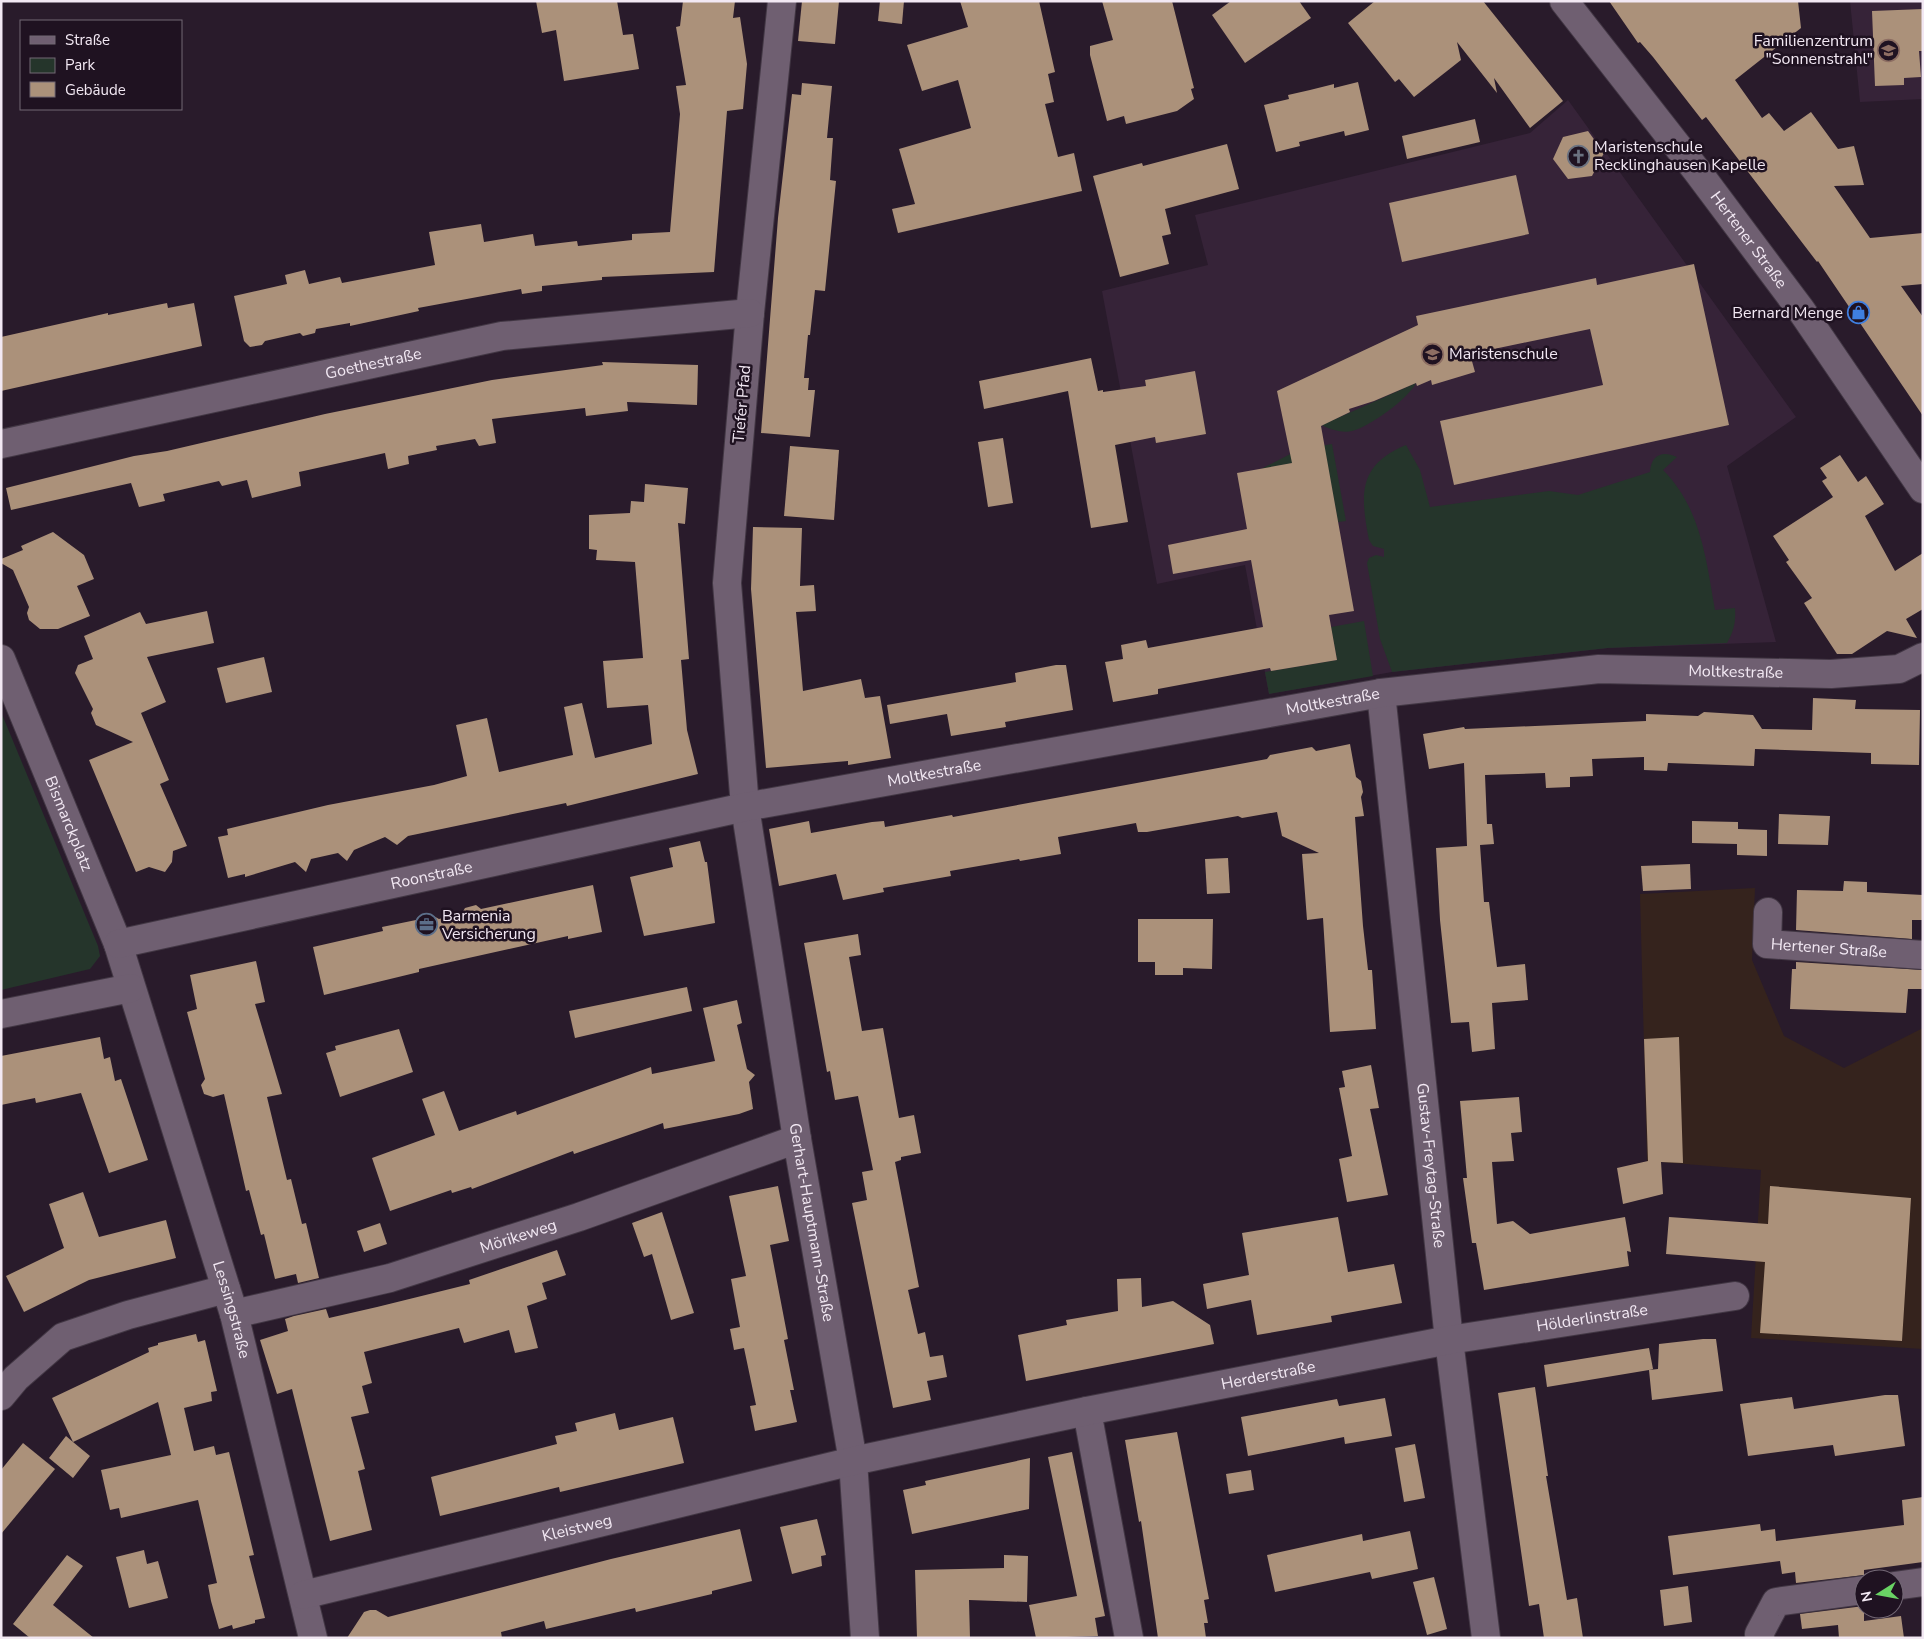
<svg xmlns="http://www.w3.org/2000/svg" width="1924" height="1639" font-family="'Nunito Sans',sans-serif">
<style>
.commercial{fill:#35231d}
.built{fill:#362338}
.green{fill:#25352b}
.building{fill:#ab917a}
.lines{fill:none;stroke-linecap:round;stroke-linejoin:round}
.street-casing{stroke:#423744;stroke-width:30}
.secondary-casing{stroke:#423744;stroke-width:30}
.street{stroke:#6f5f71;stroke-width:28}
.secondary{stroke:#6f5f71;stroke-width:28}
.labels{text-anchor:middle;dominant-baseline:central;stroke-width:5;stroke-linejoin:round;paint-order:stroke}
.poi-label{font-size:16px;fill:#f2e8f3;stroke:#1f1221;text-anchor:start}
.street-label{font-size:16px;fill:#f2e8f3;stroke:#1f1221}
</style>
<rect width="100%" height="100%" fill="#291b2b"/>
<polygon class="commercial" points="1755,888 1752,960 1784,1036 1844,1068 1923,1028 1923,1349 1751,1338 1761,1170 1647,1161 1640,894"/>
<g class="built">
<polygon points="1850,1 1923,1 1923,99 1860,102"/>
<polygon points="1568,100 1796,417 1727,466 1776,642 1608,648 1392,672 1269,694 1245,565 1157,584 1102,291 1208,265 1195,215 1530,133"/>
</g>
<g class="green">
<path d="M1416 383C1408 399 1369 427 1352 431 1343 433 1330 430 1322 425Z"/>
<polygon points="1332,444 1346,521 1338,522 1326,457 1261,469 1298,450"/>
<path d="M1406 445 1420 470 1430 507 1549 491 1578 495 1650 472C1651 455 1662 450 1677 457L1663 470C1701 508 1706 559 1715 610L1735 608C1736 622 1734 631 1727 643L1608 648 1392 672 1380 639 1367 563 1369 558 1376 555 1384 557V549L1373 546 1369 540C1360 494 1358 465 1406 445Z"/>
<polygon points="1364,621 1373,676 1269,694 1265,672 1337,660 1331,627"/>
<polygon points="1,712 98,946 100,956 90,969 1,990"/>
</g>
<g class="building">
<polygon points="536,1 617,1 623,35 633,34 639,69 564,81 556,30 542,33"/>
<polygon points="683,1 735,1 733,18 740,17 747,64 743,109 727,111 714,272 602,277 602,280 542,286 542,291 522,294 521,289 418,308 419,311 350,326 350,323 316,329 315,333 303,336 300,333 265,341 262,345 250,347 244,341 234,296 287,284 285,275 305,270 309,284 340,277 342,283 435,265 429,232 481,224 484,242 533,234 535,246 577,241 578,246 632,240 632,234 670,232 680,114 676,86 686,85 676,27 680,26"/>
<polygon points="802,1 839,1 835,44 798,41"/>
<polygon points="880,1 904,1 902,24 878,21"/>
<polygon points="960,1 1039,1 1055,72 1048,74 1054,102 1045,104 1058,157 1074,153 1082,191 898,233 892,209 915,204 899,149 971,128 958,80 922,91 907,45 968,27"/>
<polygon points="1102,1 1172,1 1194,88 1191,89 1194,99 1177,111 1126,124 1124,116 1107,121 1090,55 1090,46 1113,40"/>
<polygon points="1231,1 1299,1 1311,18 1245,63 1212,15"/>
<polygon points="1375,1 1483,1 1563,101 1530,128 1494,78 1497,93 1457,42 1461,60 1414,97 1399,79 1395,82 1348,23"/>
<polygon points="1609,1 1798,1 1801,28 1735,80 1762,118 1769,113 1784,131 1811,112 1838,149 1854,146 1864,185 1834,186 1870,238 1923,233 1923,284 1901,286 1923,317 1923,416 1818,261 1817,262 1706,117 1702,120 1653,57 1640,42 1638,43"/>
<polygon points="1923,9 1923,51 1919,51 1921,77 1904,78 1904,85 1875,86 1872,11"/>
<polygon points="1358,82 1369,130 1345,136 1344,131 1299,142 1300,146 1276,152 1264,105 1289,99 1288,95 1310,90 1334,84 1334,88"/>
<polygon points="802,83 832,86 827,138 833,138 830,180 836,181 825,291 815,290 810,335 808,335 804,378 809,378 808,390 815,390 810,437 761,433 778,218 792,94 801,95"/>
<polygon points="1475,119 1480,142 1407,159 1402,136"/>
<polygon points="1588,131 1604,153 1592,176 1568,179 1553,159 1563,137"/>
<polygon points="1227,144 1239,189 1165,209 1171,234 1162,236 1169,264 1120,277 1093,176 1142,163 1143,166"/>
<polygon points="1516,175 1529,234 1402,262 1389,203"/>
<polygon points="1694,264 1729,425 1454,485 1440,421 1603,385 1590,329 1470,354 1475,372 1432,385 1431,380 1417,386 1416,383 1374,401 1349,409 1350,412 1321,426 1354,611 1329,615 1337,660 1271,671 1270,668 1158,689 1158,694 1113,702 1105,662 1123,659 1121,645 1146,640 1148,648 1263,627 1251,560 1173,574 1168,545 1247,529 1237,473 1292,463 1277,391 1418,325 1416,316 1596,278 1597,285"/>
<polygon points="167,303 168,308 194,303 202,346 1,391 1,337 108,313 108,315"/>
<polygon points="1091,358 1098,391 1103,390 1103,392 1146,386 1145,380 1195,371 1206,434 1156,443 1155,437 1115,445 1128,522 1091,528 1068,391 984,409 979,381"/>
<polygon points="602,362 698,365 697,405 627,402 628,411 586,416 585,408 492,419 496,443 479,446 475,439 436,446 437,450 408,456 409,464 388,469 385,453 299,472 301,486 252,498 247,480 222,486 219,481 163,494 165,501 139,507 131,483 11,510 6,488 134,456 167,451 325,414 492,380 603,365"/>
<polygon points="1003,438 1013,503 988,507 978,442"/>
<polygon points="790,446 839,450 834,520 784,516"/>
<polygon points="1840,455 1858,482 1866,476 1884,504 1865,516 1895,571 1923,553 1923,609 1906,619 1917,638 1887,631 1852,654 1837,654 1818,625 1804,603 1812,598 1786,562 1789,560 1773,536 1833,497 1822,481 1827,478 1820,468"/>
<polygon points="645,484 688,488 685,524 678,523 689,659 681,660 687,730 698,774 567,806 566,803 408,836 397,845 385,837 354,850 347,861 338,853 311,859 306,872 295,862 245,877 245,874 228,878 218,837 228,835 227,829 328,805 434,785 467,776 456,725 487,718 499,772 573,755 564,707 582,703 595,758 652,744 648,705 607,708 603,661 643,658 635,562 596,560 597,550 589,549 589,515 630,513 631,501 644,502"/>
<polygon points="753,527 802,528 800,586 814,585 816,611 796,612 803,691 861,679 865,698 880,696 891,758 848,765 848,761 766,768 751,589"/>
<polygon points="53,532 84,555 94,579 77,586 90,616 58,629 40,629 29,620 27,613 29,607 13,570 1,563 1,559 23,550 21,546"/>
<polygon points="207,611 214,643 147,657 166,702 141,713 169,780 160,784 187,846 173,851 172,862 165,872 149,867 136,872 89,760 133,742 96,725 91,713 93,709 75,673 78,665 93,659 84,636 140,612 146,624"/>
<polygon points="264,657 272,692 226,703 217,668"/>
<polygon points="1056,665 1066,665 1073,710 1005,722 1006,727 951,736 947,714 890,724 887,705 1016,682 1015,673"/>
<polygon points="1813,698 1856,700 1855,709 1920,710 1919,765 1871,764 1871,753 1755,749 1754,766 1668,763 1667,771 1644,770 1644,757 1592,759 1593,776 1570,777 1570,787 1546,788 1545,773 1485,775 1487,824 1492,824 1494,844 1480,845 1484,902 1489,902 1497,967 1525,964 1528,1000 1492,1003 1495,1049 1472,1052 1469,1022 1451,1023 1440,920 1436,848 1467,846 1464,763 1429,769 1423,734 1464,727 1465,729 1646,721 1646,714 1698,716 1704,712 1753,715 1762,729 1812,730"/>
<polygon points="1350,744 1356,777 1361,781 1363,792 1361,797 1364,816 1355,817 1363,926 1368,970 1372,970 1376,1029 1330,1032 1323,918 1307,920 1302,854 1319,853 1282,836 1277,812 1242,818 1238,816 1147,832 1138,832 1136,823 1058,837 1061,854 1020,861 1019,859 950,871 951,876 883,888 884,892 843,900 836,874 779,886 769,829 809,821 811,833 872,822 884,821 885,827 952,815 953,817 1267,759 1270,755 1312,747 1316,751"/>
<polygon points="1779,814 1830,816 1828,845 1778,844"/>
<polygon points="1692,821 1738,822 1738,829 1767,830 1767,856 1737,855 1737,844 1692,843"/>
<polygon points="700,841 705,862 707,862 715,923 644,936 630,877 673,867 669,848"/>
<polygon points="1228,858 1230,893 1207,894 1205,859"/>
<polygon points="1690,864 1691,889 1643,891 1641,866"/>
<polygon points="1844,881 1867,882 1867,892 1923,895 1923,920 1912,920 1912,939 1796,930 1797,890 1843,891"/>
<polygon points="593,885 602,932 568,939 568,936 419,969 419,972 324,995 313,947 383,931 382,927 416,920 418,917 430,914 439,919 462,913 465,908 476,905 481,909"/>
<polygon points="1138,919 1213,919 1212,969 1183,968 1183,975 1155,975 1155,962 1138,962"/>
<polygon points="858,934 861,955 849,957 862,1031 883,1028 899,1118 914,1115 921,1153 901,1157 901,1160 895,1162 919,1287 908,1290 918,1334 925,1332 930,1357 943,1355 947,1377 927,1381 931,1400 893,1408 852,1203 867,1200 862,1172 873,1170 858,1096 835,1100 830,1071 827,1072 804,943"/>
<polygon points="256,961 265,1002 255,1004 282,1094 267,1097 287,1180 291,1179 302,1224 306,1223 319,1278 298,1283 296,1274 275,1279 264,1234 261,1235 249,1190 246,1191 224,1094 213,1097 204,1094 201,1085 205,1079 187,1012 197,1009 190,975"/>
<polygon points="1796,962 1923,970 1923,989 1908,989 1906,1013 1790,1009 1792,969 1796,969"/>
<polygon points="687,987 692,1011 575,1038 569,1011"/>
<polygon points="737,1000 742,1023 737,1025 747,1069 755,1075 749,1082 753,1109 739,1114 664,1129 663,1123 574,1154 573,1151 472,1189 471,1187 452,1193 451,1190 390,1211 372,1158 435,1135 422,1099 444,1091 459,1131 516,1111 517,1115 651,1067 652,1074 715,1061 703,1008"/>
<polygon points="399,1029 413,1072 340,1097 326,1053 336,1050 335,1046"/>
<polygon points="100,1037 104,1059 110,1057 115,1081 121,1079 148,1160 109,1173 81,1093 36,1103 35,1098 1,1105 1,1056"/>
<polygon points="1679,1037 1683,1163 1661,1162 1663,1194 1623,1204 1617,1168 1648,1161 1644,1039"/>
<polygon points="1371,1065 1379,1108 1370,1109 1388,1195 1347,1202 1339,1159 1352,1156 1339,1088 1345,1087 1342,1071"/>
<polygon points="1519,1097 1522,1132 1511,1133 1514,1161 1492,1162 1497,1224 1513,1221 1530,1234 1625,1217 1631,1252 1627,1251 1629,1266 1484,1290 1476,1243 1472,1243 1463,1178 1467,1178 1460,1101"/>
<polygon points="778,1186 789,1241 770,1245 788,1339 784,1340 794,1390 790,1390 797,1422 755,1431 750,1406 756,1405 744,1348 734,1350 730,1329 740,1327 731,1279 746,1276 729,1196"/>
<polygon points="1770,1186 1911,1198 1902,1341 1760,1333 1765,1262 1666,1254 1669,1217 1768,1224"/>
<polygon points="83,1192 99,1237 166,1220 176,1258 89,1280 24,1312 6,1276 64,1248 49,1204"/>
<polygon points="662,1212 694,1313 671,1320 652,1254 644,1257 632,1223"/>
<polygon points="1338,1217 1348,1272 1394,1264 1402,1303 1331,1316 1332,1322 1257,1335 1251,1300 1207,1309 1203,1284 1249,1275 1242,1233"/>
<polygon points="380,1223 387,1244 364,1252 357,1231"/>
<polygon points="557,1250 566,1275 542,1283 547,1299 527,1306 538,1348 515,1353 509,1330 464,1343 459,1328 364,1352 372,1383 362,1386 369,1413 351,1417 365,1469 358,1471 372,1530 330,1541 292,1389 277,1394 260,1340 288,1331 285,1319 294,1316 326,1309 329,1318 377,1307 470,1284 469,1280"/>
<polygon points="1141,1278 1142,1307 1173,1301 1210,1325 1214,1344 1026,1381 1018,1335 1067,1325 1066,1320 1118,1311 1117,1279"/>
<polygon points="196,1334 198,1342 205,1340 217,1391 211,1392 212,1401 184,1408 194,1451 214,1446 216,1455 229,1452 254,1555 249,1556 265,1618 255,1620 255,1623 233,1629 232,1625 219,1629 211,1601 208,1585 217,1583 198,1500 121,1518 119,1508 110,1510 101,1470 171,1455 158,1402 73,1442 90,1456 73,1478 49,1458 66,1436 73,1442 52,1398 149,1352 148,1348 158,1345 158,1343"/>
<polygon points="1703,1339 1716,1339 1723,1391 1652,1400 1649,1370 1547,1387 1544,1365 1649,1348 1653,1369 1649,1370 1658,1369 1659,1344"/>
<polygon points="1535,1387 1548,1476 1546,1476 1567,1600 1577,1598 1583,1638 1544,1638 1539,1604 1529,1606 1498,1393"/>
<polygon points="1885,1395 1898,1395 1905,1446 1835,1456 1833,1445 1748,1456 1740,1404 1792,1397 1794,1409"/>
<polygon points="1385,1398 1392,1436 1345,1444 1344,1437 1248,1456 1241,1417 1337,1399 1339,1406"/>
<polygon points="615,1413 619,1430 673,1417 684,1463 560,1492 559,1487 440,1516 431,1477 557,1444 555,1436 577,1431 575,1423"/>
<polygon points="1177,1432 1209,1599 1204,1600 1208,1623 1204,1623 1206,1638 1158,1638 1141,1521 1139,1522 1125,1440"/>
<polygon points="23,1443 55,1469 1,1534 1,1470"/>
<polygon points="1415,1444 1425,1498 1404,1502 1395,1448"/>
<polygon points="1072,1452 1105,1616 1095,1618 1098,1636 1036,1638 1029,1605 1077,1596 1048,1457"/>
<polygon points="1030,1458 1029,1509 912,1534 903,1490 926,1485 925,1481"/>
<polygon points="1251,1470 1254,1490 1229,1494 1226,1474"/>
<polygon points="1923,1497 1923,1562 1864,1570 1864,1575 1796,1583 1795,1572 1782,1574 1780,1561 1673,1575 1668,1536 1760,1524 1761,1531 1775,1529 1776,1541 1904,1525 1902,1500"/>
<polygon points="817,1519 826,1555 821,1556 822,1566 792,1574 780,1527"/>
<polygon points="740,1529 752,1581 712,1591 712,1594 636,1612 635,1608 546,1629 544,1621 501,1632 502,1638 347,1638 364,1612 370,1610 376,1610 388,1617 611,1559"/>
<polygon points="1410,1531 1418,1569 1372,1579 1370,1572 1275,1592 1267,1555 1362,1534 1363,1541"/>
<polygon points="144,1550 147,1564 158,1561 168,1598 129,1608 116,1557"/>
<polygon points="67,1555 83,1566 53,1605 94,1638 30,1638 13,1624"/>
<polygon points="1004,1555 1028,1556 1027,1602 969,1600 970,1638 917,1638 915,1570 1004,1568"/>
<polygon points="1434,1577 1447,1629 1427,1635 1413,1582"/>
<polygon points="1688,1586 1692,1622 1664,1626 1660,1590"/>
<polygon points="1864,1606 1864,1621 1901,1616 1904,1638 1839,1638 1838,1625 1802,1629 1800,1614"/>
</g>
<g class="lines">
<defs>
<g id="street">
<path id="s1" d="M782 1 750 313 727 583 745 807 797 1139 853 1461 865 1638"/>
<path id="s2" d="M1 444 502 336 750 313"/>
<path id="s3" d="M1 659 118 944 234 1314 313 1638"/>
<path id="s4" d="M1381 693 1449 1340 1486 1638"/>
<path id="s5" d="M1768 912 1767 944 1923 955"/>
<path id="s6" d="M118 944 745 807 1381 693 1599 669 1831 674 1899 669 1923 657"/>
<polyline points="1,1014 131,988"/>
<path id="s7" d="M234 1314 390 1278 579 1217 797 1139"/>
<polyline points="1,1396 16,1378 63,1337 128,1315 226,1289"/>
<polyline points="1087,1411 1129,1638"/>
<polyline points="1894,1586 1923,1582"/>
<path id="s8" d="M303 1595 853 1461 1087 1411 1449 1340 1735 1296"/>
<polyline points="1760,1638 1759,1634 1776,1602 1864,1590"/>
</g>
<g id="secondary">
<path id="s9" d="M1564 1 1697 171 1801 310 1923 489"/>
</g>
</defs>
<use href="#street" class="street-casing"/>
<use href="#secondary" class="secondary-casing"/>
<use href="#street" class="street"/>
<use href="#secondary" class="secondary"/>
</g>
<defs>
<symbol id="school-ring" viewBox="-11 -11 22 22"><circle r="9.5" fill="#1f1221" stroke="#8d6e63" stroke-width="1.5"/><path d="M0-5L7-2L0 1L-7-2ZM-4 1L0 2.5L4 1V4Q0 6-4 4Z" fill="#8d6e63"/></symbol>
<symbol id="church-ring" viewBox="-11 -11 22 22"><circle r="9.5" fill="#1f1221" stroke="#6b7280" stroke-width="1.5"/><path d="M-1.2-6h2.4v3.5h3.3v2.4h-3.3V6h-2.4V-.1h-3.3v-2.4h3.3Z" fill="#6b7280"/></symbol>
<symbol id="shop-ring" viewBox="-11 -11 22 22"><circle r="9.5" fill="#1f1221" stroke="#3f7fe0" stroke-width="1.5"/><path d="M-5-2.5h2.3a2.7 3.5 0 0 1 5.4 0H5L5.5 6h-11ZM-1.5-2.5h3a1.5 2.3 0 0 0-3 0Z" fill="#3f7fe0"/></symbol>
<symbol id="office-ring" viewBox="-11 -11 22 22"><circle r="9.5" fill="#1f1221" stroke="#5c6f8a" stroke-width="1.5"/><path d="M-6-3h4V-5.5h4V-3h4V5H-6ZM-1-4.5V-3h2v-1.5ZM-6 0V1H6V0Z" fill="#5c6f8a"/></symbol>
</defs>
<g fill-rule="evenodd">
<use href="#school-ring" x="1876" y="38" width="25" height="25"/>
<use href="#church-ring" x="1566" y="144" width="25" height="25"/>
<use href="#shop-ring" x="1846" y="300" width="25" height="25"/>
<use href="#school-ring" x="1420" y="342" width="25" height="25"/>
<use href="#office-ring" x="414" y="912" width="25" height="25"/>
</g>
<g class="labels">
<g class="poi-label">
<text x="1873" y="41" text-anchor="end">Familienzentrum<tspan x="1873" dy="18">"Sonnenstrahl"</tspan></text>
<text x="1594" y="147">Maristenschule<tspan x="1594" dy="18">Recklinghausen Kapelle</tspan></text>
<text x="1843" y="313" text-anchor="end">Bernard Menge</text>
<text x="1449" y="354">Maristenschule</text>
<text x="442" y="916">Barmenia<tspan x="442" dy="18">Versicherung</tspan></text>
</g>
<g class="street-label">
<text stroke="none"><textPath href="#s9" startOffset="302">Hertener Straße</textPath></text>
<text stroke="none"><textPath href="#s2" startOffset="381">Goethestraße</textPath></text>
<text transform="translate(742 404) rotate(-85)">Tiefer Pfad</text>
<text stroke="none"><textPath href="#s6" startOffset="1644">Moltkestraße</textPath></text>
<text stroke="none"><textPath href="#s6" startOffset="1239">Moltkestraße</textPath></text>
<text stroke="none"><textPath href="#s6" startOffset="834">Moltkestraße</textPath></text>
<text stroke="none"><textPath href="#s3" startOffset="178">Bismarckplatz</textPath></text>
<text stroke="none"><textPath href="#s6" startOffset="321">Roonstraße</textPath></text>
<text stroke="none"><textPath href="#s5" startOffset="94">Hertener Straße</textPath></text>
<text stroke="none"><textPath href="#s4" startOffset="475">Gustav-Freytag-Straße</textPath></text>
<text stroke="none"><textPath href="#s1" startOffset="1230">Gerhart-Hauptmann-Straße</textPath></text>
<text stroke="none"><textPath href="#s7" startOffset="295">Mörikeweg</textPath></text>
<text stroke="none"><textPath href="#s3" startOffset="691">Lessingstraße</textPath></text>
<text stroke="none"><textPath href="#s8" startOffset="1319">Hölderlinstraße</textPath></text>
<text stroke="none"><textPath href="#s8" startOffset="990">Herderstraße</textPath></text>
<text stroke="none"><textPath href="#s8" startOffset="282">Kleistweg</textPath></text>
</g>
</g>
<rect width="1924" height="1639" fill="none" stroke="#f2e8f3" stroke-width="5"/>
<rect x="20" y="20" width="162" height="90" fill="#1f1221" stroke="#736875"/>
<rect x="30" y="36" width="25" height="8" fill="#6f5f71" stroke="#736875"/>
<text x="65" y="45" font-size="15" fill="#f2e8f3">Straße</text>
<rect x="30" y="58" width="25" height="15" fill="#25352b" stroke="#736875"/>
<text x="65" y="70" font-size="15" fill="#f2e8f3">Park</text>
<rect x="30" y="82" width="25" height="15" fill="#ab917a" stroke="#736875"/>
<text x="65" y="95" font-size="15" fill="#f2e8f3">Gebäude</text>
<g transform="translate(1879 1594) rotate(259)"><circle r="24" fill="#1f1221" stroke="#736875"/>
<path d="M0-4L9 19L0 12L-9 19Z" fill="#69d364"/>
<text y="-8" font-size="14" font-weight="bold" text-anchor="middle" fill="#f2e8f3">N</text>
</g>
</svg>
